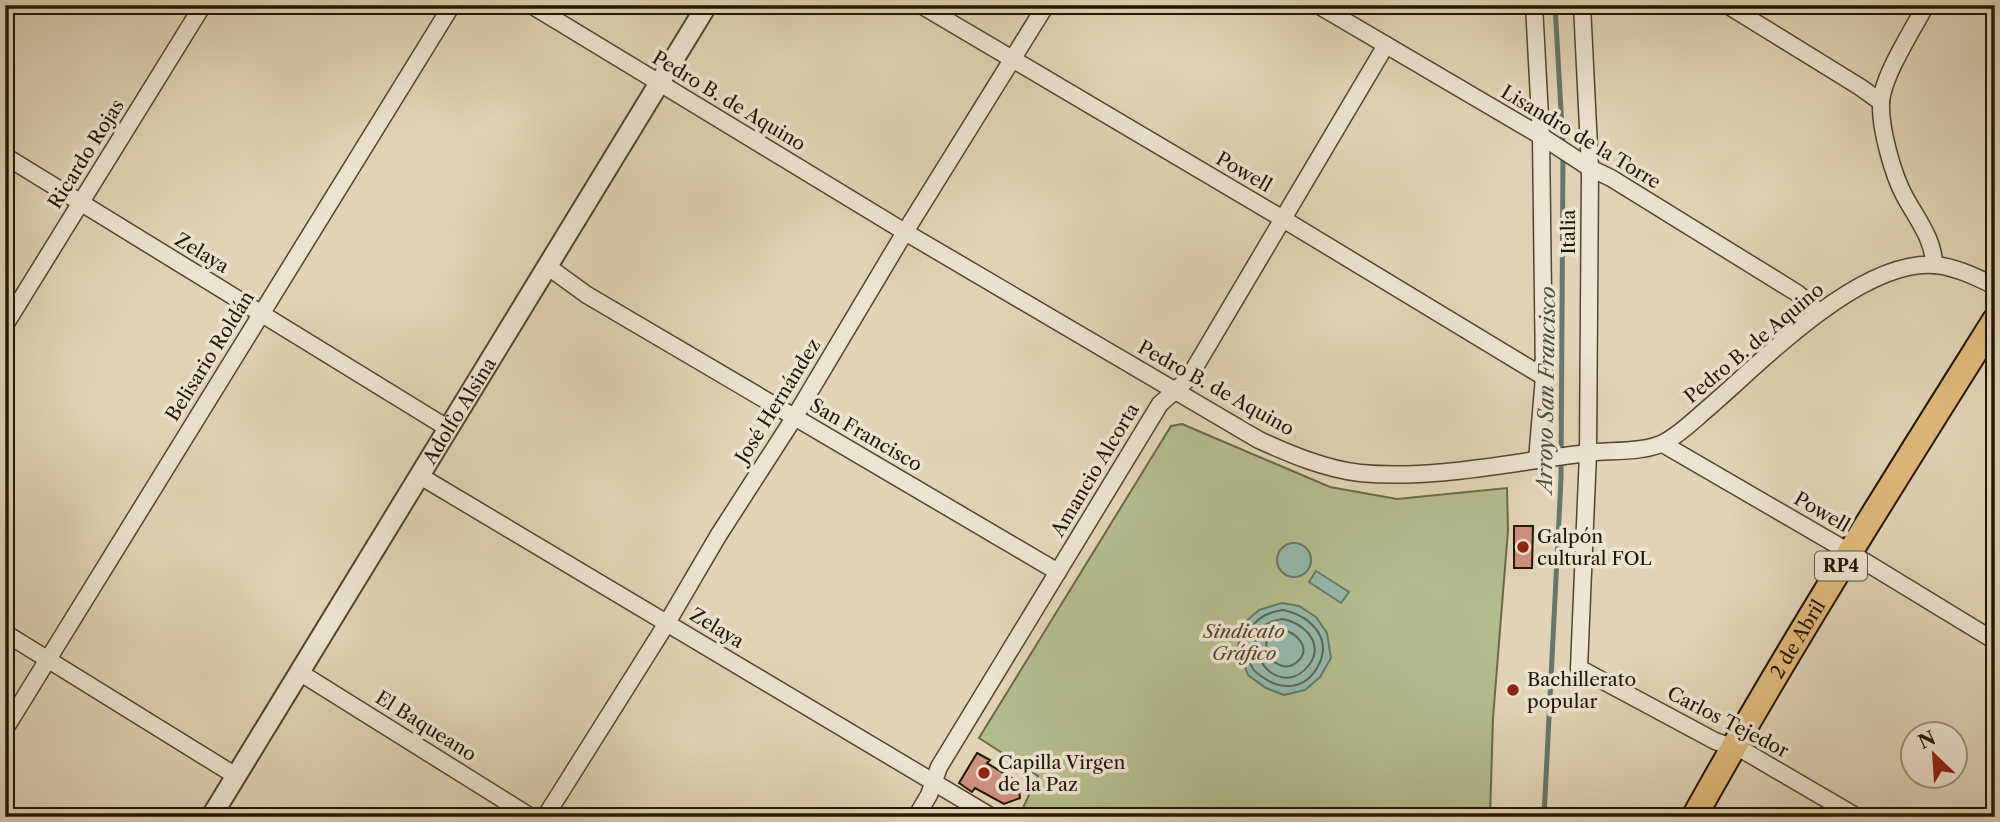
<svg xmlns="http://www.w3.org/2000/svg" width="2000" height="822" font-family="'Libre Caslon Text',serif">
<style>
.green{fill:#b3bc8d;stroke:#6a6949;stroke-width:2}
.water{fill:#94b8ab;stroke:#667769;stroke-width:2}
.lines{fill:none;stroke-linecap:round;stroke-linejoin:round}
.shore{stroke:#5b6758;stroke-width:2}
.stream{stroke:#667769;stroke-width:5}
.building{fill:#ce907f;stroke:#221605;stroke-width:2}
.minor-casing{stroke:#524631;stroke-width:19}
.tertiary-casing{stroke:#524631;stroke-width:23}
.primary-casing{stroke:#221605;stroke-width:28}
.minor{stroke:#ece3d0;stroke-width:16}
.tertiary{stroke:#ece3d0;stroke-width:19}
.primary{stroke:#e0ba7b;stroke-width:24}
.poi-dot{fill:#8f2418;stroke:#ece3d0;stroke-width:2.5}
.labels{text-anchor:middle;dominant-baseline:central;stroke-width:7;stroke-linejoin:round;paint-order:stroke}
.shield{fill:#ece3d0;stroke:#5f5442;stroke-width:2}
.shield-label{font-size:18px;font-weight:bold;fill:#221605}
.street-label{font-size:19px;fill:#221605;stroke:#ece3d0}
.poi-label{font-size:19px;fill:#221605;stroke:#ece3d0;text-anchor:start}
.park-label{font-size:19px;font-style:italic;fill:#4e482e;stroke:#ece3d0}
.water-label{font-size:21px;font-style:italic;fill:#4a4f3f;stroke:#ece3d0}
</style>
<rect width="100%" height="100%" fill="#e1d4b6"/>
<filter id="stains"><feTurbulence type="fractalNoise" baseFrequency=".00286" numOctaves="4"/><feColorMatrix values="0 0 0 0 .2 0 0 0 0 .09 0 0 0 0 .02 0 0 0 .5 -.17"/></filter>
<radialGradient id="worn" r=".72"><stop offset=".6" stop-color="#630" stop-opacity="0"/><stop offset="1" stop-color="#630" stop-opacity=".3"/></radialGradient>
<polygon class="green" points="1182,424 1330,487 1397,499 1507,488 1508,530 1493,718 1490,817 1025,817 1020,814 1038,776 979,738 1171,426"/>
<g class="water">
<circle cx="1294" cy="560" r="17"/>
<polygon points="1316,571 1349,592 1341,603 1309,582"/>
<polygon points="1282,603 1299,606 1316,617 1327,633 1331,658 1320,677 1305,690 1284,695 1266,688 1248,675 1238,647 1243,624 1259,610"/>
</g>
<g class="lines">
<g class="shore">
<path d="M1283 610C1311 616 1334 639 1317 668 1304 690 1281 691 1261 676 1259 674 1255 672 1253 669 1236 640 1251 614 1283 610Z"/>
<path d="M1283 619C1304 623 1325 644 1309 665 1275 709 1223 626 1283 619Z"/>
<path d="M1282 630C1296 632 1311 647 1299 660 1278 683 1247 637 1282 630Z"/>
</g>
<g class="stream">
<polyline points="1555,5 1563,146"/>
<polyline points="1544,817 1561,479 1563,155"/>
</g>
</g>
<g class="building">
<polygon points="1514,526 1533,526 1532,568 1514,568"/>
<polygon points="977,753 990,760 987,763 1018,782 1020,798 1004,804 975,788 972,792 959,783"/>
</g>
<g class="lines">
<defs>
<g id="minor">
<path d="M531 5 905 232 1259 440C1290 454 1325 469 1360 473 1435 480 1512 462 1587 453 1609 450 1645 453 1665 442 1680 434 1693 421 1707 409 1761 363 1859 259 1935 265 1956 267 1976 277 1995 286"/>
<polyline points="921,5 1283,219 1544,377"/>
<polyline points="1318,5 1541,136 1590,168 1611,178 1797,293 1819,312"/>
<polyline points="1534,5 1541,136 1544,377 1537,460"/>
<polyline points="1582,5 1590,168 1588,453 1579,668 1715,741 1746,752 1857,817"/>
<polyline points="1727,5 1860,87 1881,102"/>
<path d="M1926 5C1913 29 1882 77 1881 103 1880 129 1893 175 1905 197 1917 219 1934 240 1934 265"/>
<polyline points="5,156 449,429"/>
<polyline points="547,266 587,295 1058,572"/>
<polyline points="5,325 203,5"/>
<polyline points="1663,444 1849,552 1995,641"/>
<polyline points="420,476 992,817"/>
<polyline points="5,633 236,776"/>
<polyline points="299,672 531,817"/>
<polyline points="5,729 452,5"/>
<polyline points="545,817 667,623 718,536 794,418 905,232 1046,5"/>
<polyline points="916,817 929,795 939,767 1160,404 1188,379 1386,45"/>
</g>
<g id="tertiary">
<path id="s1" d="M211 817 707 5"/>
</g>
<g id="primary">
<path id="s2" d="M1694 817C1788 648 1892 484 1995 320"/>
</g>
</defs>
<use href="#minor" class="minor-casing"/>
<use href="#tertiary" class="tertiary-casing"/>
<use href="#primary" class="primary-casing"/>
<use href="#minor" class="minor"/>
<use href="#tertiary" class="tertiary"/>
<use href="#primary" class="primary"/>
</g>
<g class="poi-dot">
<circle cx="1523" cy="547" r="7"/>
<circle cx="1513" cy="690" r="7"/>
<circle cx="984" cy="773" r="7"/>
</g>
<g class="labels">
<rect class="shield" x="1815" y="551.5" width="52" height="29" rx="5"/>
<g class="shield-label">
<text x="1841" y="566">RP4</text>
</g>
<g class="street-label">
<text transform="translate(729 101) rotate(31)">Pedro B. de Aquino</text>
<text transform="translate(1581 137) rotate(31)">Lisandro de la Torre</text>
<text transform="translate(86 154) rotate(-58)">Ricardo Rojas</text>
<text transform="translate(1244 172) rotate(30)">Powell</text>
<text transform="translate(1568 232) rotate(-90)">Italia</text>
<text transform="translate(202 253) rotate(31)">Zelaya</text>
<text transform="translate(1754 343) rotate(-40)">Pedro B. de Aquino</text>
<text transform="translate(210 356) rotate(-58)">Belisario Roldán</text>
<text transform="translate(1216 388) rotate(29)">Pedro B. de Aquino</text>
<text transform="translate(778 401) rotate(-58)">José Hernández</text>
<text stroke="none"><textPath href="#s1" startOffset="476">Adolfo Alsina</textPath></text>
<text transform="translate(866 435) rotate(30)">San Francisco</text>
<text transform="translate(1095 470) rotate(-59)">Amancio Alcorta</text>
<text transform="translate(1822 512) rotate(30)">Powell</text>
<text transform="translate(717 628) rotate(31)">Zelaya</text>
<text stroke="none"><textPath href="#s2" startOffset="206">2 de Abril</textPath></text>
<text transform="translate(1728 722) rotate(27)">Carlos Tejedor</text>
<text transform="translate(426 726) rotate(32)">El Baqueano</text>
</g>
<g class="poi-label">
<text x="1537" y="536">Galpón<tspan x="1537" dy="22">cultural FOL</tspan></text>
<text x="1527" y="679">Bachillerato<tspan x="1527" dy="22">popular</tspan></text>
<text x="998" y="762">Capilla Virgen<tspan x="998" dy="22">de la Paz</tspan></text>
</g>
<g class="park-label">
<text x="1244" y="631">Sindicato<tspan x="1244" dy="22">Gráfico</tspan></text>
</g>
<g class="water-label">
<text transform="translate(1546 390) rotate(-89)">Arroyo San Francisco</text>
</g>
</g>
<rect width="2000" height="822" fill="none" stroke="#e1d4b6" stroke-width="28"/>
<rect x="7" y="7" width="1986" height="808" fill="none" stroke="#221605" stroke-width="3.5"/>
<rect x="14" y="14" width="1972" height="794" fill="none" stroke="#221605" stroke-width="2"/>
<g transform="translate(1934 755) rotate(335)"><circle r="33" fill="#ece3d0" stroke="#9b917f" stroke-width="2"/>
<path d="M0-5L12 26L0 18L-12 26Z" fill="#8f2418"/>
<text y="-10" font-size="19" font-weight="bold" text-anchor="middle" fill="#221605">N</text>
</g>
<rect width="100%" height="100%" filter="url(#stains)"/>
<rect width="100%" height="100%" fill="url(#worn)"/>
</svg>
